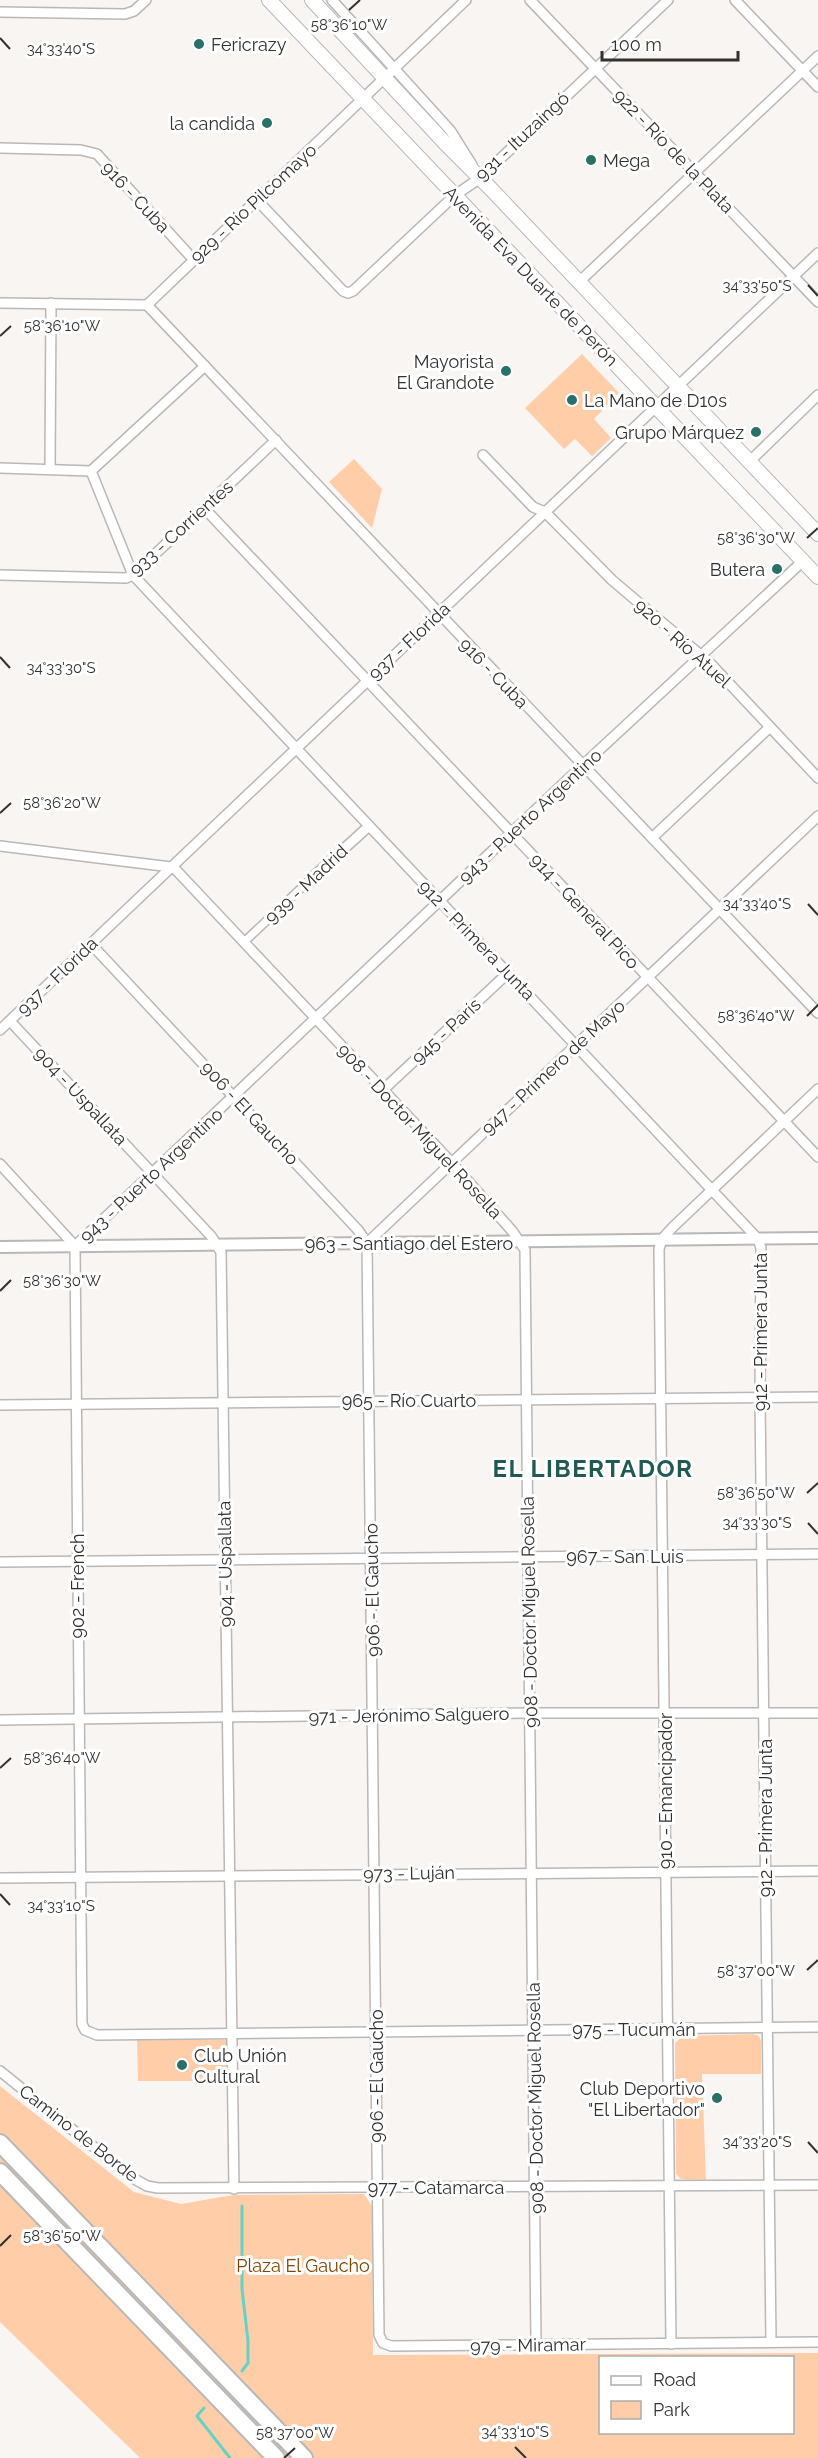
<svg xmlns="http://www.w3.org/2000/svg" width="818" height="2458" font-family="Raleway,sans-serif">
<style>
.green{fill:#ffcea8;fill-rule:evenodd}
.lines{fill:none;stroke-linecap:round;stroke-linejoin:round}
.stream{stroke:#66d2c5;stroke-width:3}
.pedestrian-casing{stroke:#bab8b6;stroke-width:10}
.minor-casing{stroke:#bab8b6;stroke-width:12}
.tertiary-casing{stroke:#bab8b6;stroke-width:14}
.primary-casing{stroke:#bab8b6;stroke-width:16}
.motorway-casing{stroke:#bab8b6;stroke-width:20}
.pedestrian{stroke:#fff;stroke-width:7}
.minor{stroke:#fff;stroke-width:9}
.tertiary{stroke:#fff;stroke-width:10}
.primary{stroke:#fff;stroke-width:14}
.motorway{stroke:#fff;stroke-width:16}
.ticks{fill:none;stroke:#323130;stroke-width:2}
.poi-dot{fill:#287068;stroke:#fff;stroke-width:2}
.labels{text-anchor:middle;dominant-baseline:central;stroke-width:6;stroke-linejoin:round;paint-order:stroke}
.poi-label{font-size:18px;fill:#323130;stroke:#fff;text-anchor:end}
.street-label{font-size:18px;fill:#323130;stroke:#fff}
.park-label{font-size:18px;fill:#7e4400;stroke:#fff}
.district-label{font-size:24px;font-weight:bold;letter-spacing:1.5px;fill:#215a53;stroke:#fff}
.ticks-label{font-size:15px;text-anchor:middle;fill:#323130;stroke:#fff;stroke-width:6;stroke-linejoin:round;paint-order:stroke}
</style>
<rect width="100%" height="100%" fill="#f8f5f3"/>
<g class="green">
<polygon points="582,354 619,393 594,419 611,438 592,456 575,439 564,449 525,408"/>
<polygon points="354,459 382,489 372,528 329,482"/>
<polygon points="753,2034 759,2036 761,2041 761,2074 702,2074 706,2180 681,2179 676,2174 675,2043 683,2036"/>
<polygon points="137,2040 227,2040 227,2081 138,2081"/>
<path d="M0 2086 134 2192 181 2204 233 2195 364 2194 372 2206 373 2355 818 2353V2458H140L0 2322ZM600 2358H792V2432H600Z"/>
</g>
<g class="lines">
<g class="stream">
<polyline points="242,2206 242,2289 248,2341 248,2363 242,2371"/>
<polyline points="204,2408 197,2416 230,2458"/>
</g>
<defs>
<polyline id="pedestrian" points="244,942 314,876"/>
<g id="minor">
<polyline points="332,0 450,130 472,165"/>
<polyline points="530,0 818,302"/>
<polyline points="735,0 818,87"/>
<polyline points="0,12 125,14 134,11 146,0"/>
<polyline points="0,148 81,150 97,154 193,259"/>
<polyline points="257,200 343,291 348,293 353,291 454,196 480,178 668,0"/>
<polyline points="579,282 818,56"/>
<polyline points="0,303 147,305 466,0"/>
<polyline points="147,305 818,1013"/>
<polyline points="483,455 533,507 545,512 612,580 710,663 818,778"/>
<polyline points="749,462 818,395"/>
<polyline points="0,468 91,471 205,366"/>
<polyline points="50,469 51,303"/>
<polyline points="91,471 133,575 758,1239 761,1248 760,1398 771,2342"/>
<polyline points="204,508 818,1157"/>
<polyline points="0,575 126,578 133,575 276,440"/>
<polyline points="653,837 770,727"/>
<polyline points="0,846 171,867 176,870 452,1163 513,1232 525,1250 536,2345"/>
<polyline points="314,876 369,826"/>
<polyline points="91,944 358,1230 367,1243 379,2335 383,2343 391,2346 818,2342"/>
<polyline points="10,1021 211,1236 221,1252 234,2189"/>
<polyline points="0,1030 818,253"/>
<polyline points="383,1090 508,973"/>
<polyline points="0,1164 75,1246 82,2024 85,2030 97,2035 818,2027"/>
<polyline points="367,1243 818,816"/>
<polyline points="75,1246 583,765 803,561"/>
<polyline points="0,1405 818,1397"/>
<polyline points="0,1562 818,1554"/>
<polyline points="0,1720 530,1713 818,1713"/>
<polyline points="0,1878 818,1871"/>
<polyline points="0,2071 131,2177 147,2186 158,2188 818,2185"/>
<polyline points="671,2344 659,1249 662,1239 673,1227 818,1089"/>
</g>
<polyline id="tertiary" points="0,1247 818,1238"/>
<g id="primary">
<polyline points="269,0 818,577"/>
<polyline points="312,0 445,143 491,189 818,534"/>
</g>
<g id="motorway">
<polyline points="0,2143 304,2458"/>
<polyline points="0,2172 276,2458"/>
</g>
</defs>
<use href="#pedestrian" class="pedestrian-casing"/>
<use href="#minor" class="minor-casing"/>
<use href="#tertiary" class="tertiary-casing"/>
<use href="#primary" class="primary-casing"/>
<use href="#motorway" class="motorway-casing"/>
<use href="#pedestrian" class="pedestrian"/>
<use href="#minor" class="minor"/>
<use href="#tertiary" class="tertiary"/>
<use href="#primary" class="primary"/>
<use href="#motorway" class="motorway"/>
</g>
<path class="ticks" d="M349 10 360 0M0 38 10 49M808 285 818 296M0 336 11 326M807 538 818 528M0 657 10 668M0 813 11 803M808 904 818 915M807 1016 818 1005M0 1291 11 1280M807 1493 818 1483M808 1523 818 1534M0 1768 11 1758M0 1894 10 1905M807 1970 818 1960M808 2142 818 2153M0 2246 11 2235M515 2447 526 2458M284 2458 295 2448"/>
<g class="poi-dot">
<circle cx="199" cy="44" r="6"/>
<circle cx="267" cy="123" r="6"/>
<circle cx="591" cy="160" r="6"/>
<circle cx="506" cy="371" r="6"/>
<circle cx="572" cy="400" r="6"/>
<circle cx="756" cy="432" r="6"/>
<circle cx="777" cy="569" r="6"/>
<circle cx="182" cy="2065" r="6"/>
<circle cx="717" cy="2098" r="6"/>
</g>
<g class="labels">
<g class="poi-label">
<text x="211" y="44" text-anchor="start">Fericrazy</text>
<text x="255" y="123">la candida</text>
<text x="603" y="160" text-anchor="start">Mega</text>
<text x="494" y="361">Mayorista<tspan x="494" dy="21">El Grandote</tspan></text>
<text x="584" y="400" text-anchor="start">La Mano de D10s</text>
<text x="744" y="432">Grupo Márquez</text>
<text x="765" y="569">Butera</text>
<text x="194" y="2055" text-anchor="start">Club Unión<tspan x="194" dy="21">Cultural</tspan></text>
<text x="705" y="2088">Club Deportivo<tspan x="705" dy="21">"El Libertador"</tspan></text>
</g>
<g class="street-label">
<text transform="translate(522 136) rotate(-43)">931 - Ituzaingó</text>
<text transform="translate(674 151) rotate(46)">922 - Río de la Plata</text>
<text transform="translate(136 197) rotate(47)">916 - Cuba</text>
<text transform="translate(253 203) rotate(-43)">929 - Río Pilcomayo</text>
<text transform="translate(531 276) rotate(46)">Avenida Eva Duarte de Perón</text>
<text transform="translate(181 528) rotate(-42)">933 - Corrientes</text>
<text transform="translate(409 641) rotate(-43)">937 - Florida</text>
<text transform="translate(683 643) rotate(42)">920 - Río Atuel</text>
<text transform="translate(494 673) rotate(46)">916 - Cuba</text>
<text transform="translate(530 816) rotate(-43)">943 - Puerto Argentino</text>
<text transform="translate(306 884) rotate(-43)">939 - Madrid</text>
<text transform="translate(585 911) rotate(47)">914 - General Pico</text>
<text transform="translate(477 940) rotate(46)">912 - Primera Junta</text>
<text transform="translate(57 976) rotate(-44)">937 - Florida</text>
<text transform="translate(446 1031) rotate(-43)">945 - París</text>
<text transform="translate(553 1067) rotate(-43)">947 - Primero de Mayo</text>
<text transform="translate(81 1096) rotate(47)">904 - Uspallata</text>
<text transform="translate(250 1113) rotate(47)">906 - El Gaucho</text>
<text transform="translate(420 1131) rotate(47)">908 - Doctor Miguel Rosella</text>
<text transform="translate(151 1175) rotate(-43)">943 - Puerto Argentino</text>
<text x="409" y="1243">963 - Santiago del Estero</text>
<text transform="translate(760 1332) rotate(-90)">912 - Primera Junta</text>
<text x="409" y="1400">965 - Río Cuarto</text>
<text x="625" y="1556">967 - San Luis</text>
<text transform="translate(225 1564) rotate(-91)">904 - Uspallata</text>
<text transform="translate(77 1586) rotate(-90)">902 - French</text>
<text transform="translate(372 1590) rotate(-91)">906 - El Gaucho</text>
<text transform="translate(529 1612) rotate(-91)">908 - Doctor Miguel Rosella</text>
<text transform="translate(409 1715) rotate(-1)">971 - Jerónimo Salguero</text>
<text transform="translate(665 1791) rotate(-90)">910 - Emancipador</text>
<text transform="translate(765 1818) rotate(-90)">912 - Primera Junta</text>
<text transform="translate(409 1873) rotate(-1)">973 - Luján</text>
<text x="634" y="2029">975 - Tucumán</text>
<text transform="translate(376 2076) rotate(-90)">906 - El Gaucho</text>
<text transform="translate(535 2098) rotate(-91)">908 - Doctor Miguel Rosella</text>
<text transform="translate(79 2133) rotate(38)">Camino de Borde</text>
<text x="436" y="2187">977 - Catamarca</text>
<text transform="translate(528 2345) rotate(-1)">979 - Miramar</text>
</g>
<g class="park-label">
<text x="303" y="2265">Plaza El Gaucho</text>
</g>
<g class="district-label">
<text x="593" y="1468">EL LIBERTADOR</text>
</g>
</g>
<g class="ticks-label">
<text x="349" y="30">58°36'10"W</text>
<text x="61" y="54">34°33'40"S</text>
<text x="757" y="291">34°33'50"S</text>
<text x="62" y="331">58°36'10"W</text>
<text x="756" y="543">58°36'30"W</text>
<text x="61" y="673">34°33'30"S</text>
<text x="62" y="808">58°36'20"W</text>
<text x="757" y="909">34°33'40"S</text>
<text x="756" y="1021">58°36'40"W</text>
<text x="62" y="1286">58°36'30"W</text>
<text x="756" y="1498">58°36'50"W</text>
<text x="757" y="1528">34°33'30"S</text>
<text x="62" y="1763">58°36'40"W</text>
<text x="61" y="1911">34°33'10"S</text>
<text x="756" y="1976">58°37'00"W</text>
<text x="757" y="2147">34°33'20"S</text>
<text x="62" y="2241">58°36'50"W</text>
<text x="515" y="2437">34°33'10"S</text>
<text x="295" y="2438">58°37'00"W</text>
</g>
<rect x="599" y="2356" width="195" height="78" fill="#ffffff" stroke="#adadac" stroke-width="1.5"/>
<rect x="611" y="2376" width="30" height="9" fill="#ffffff" stroke="#adadac" stroke-width="1.5"/>
<text x="653" y="2386" font-size="18" fill="#323130">Road</text>
<rect x="611" y="2401" width="30" height="18" fill="#ffcea8" stroke="#adadac" stroke-width="1.5"/>
<text x="653" y="2416" font-size="18" fill="#323130">Park</text>
<path d="M602 51v9h136v-9" fill="none" stroke="#323130" stroke-width="3"/>
<text x="611" y="51" font-size="18" fill="#323130" stroke="#ffffff" stroke-width="4.5" paint-order="stroke">100 m</text>
</svg>
